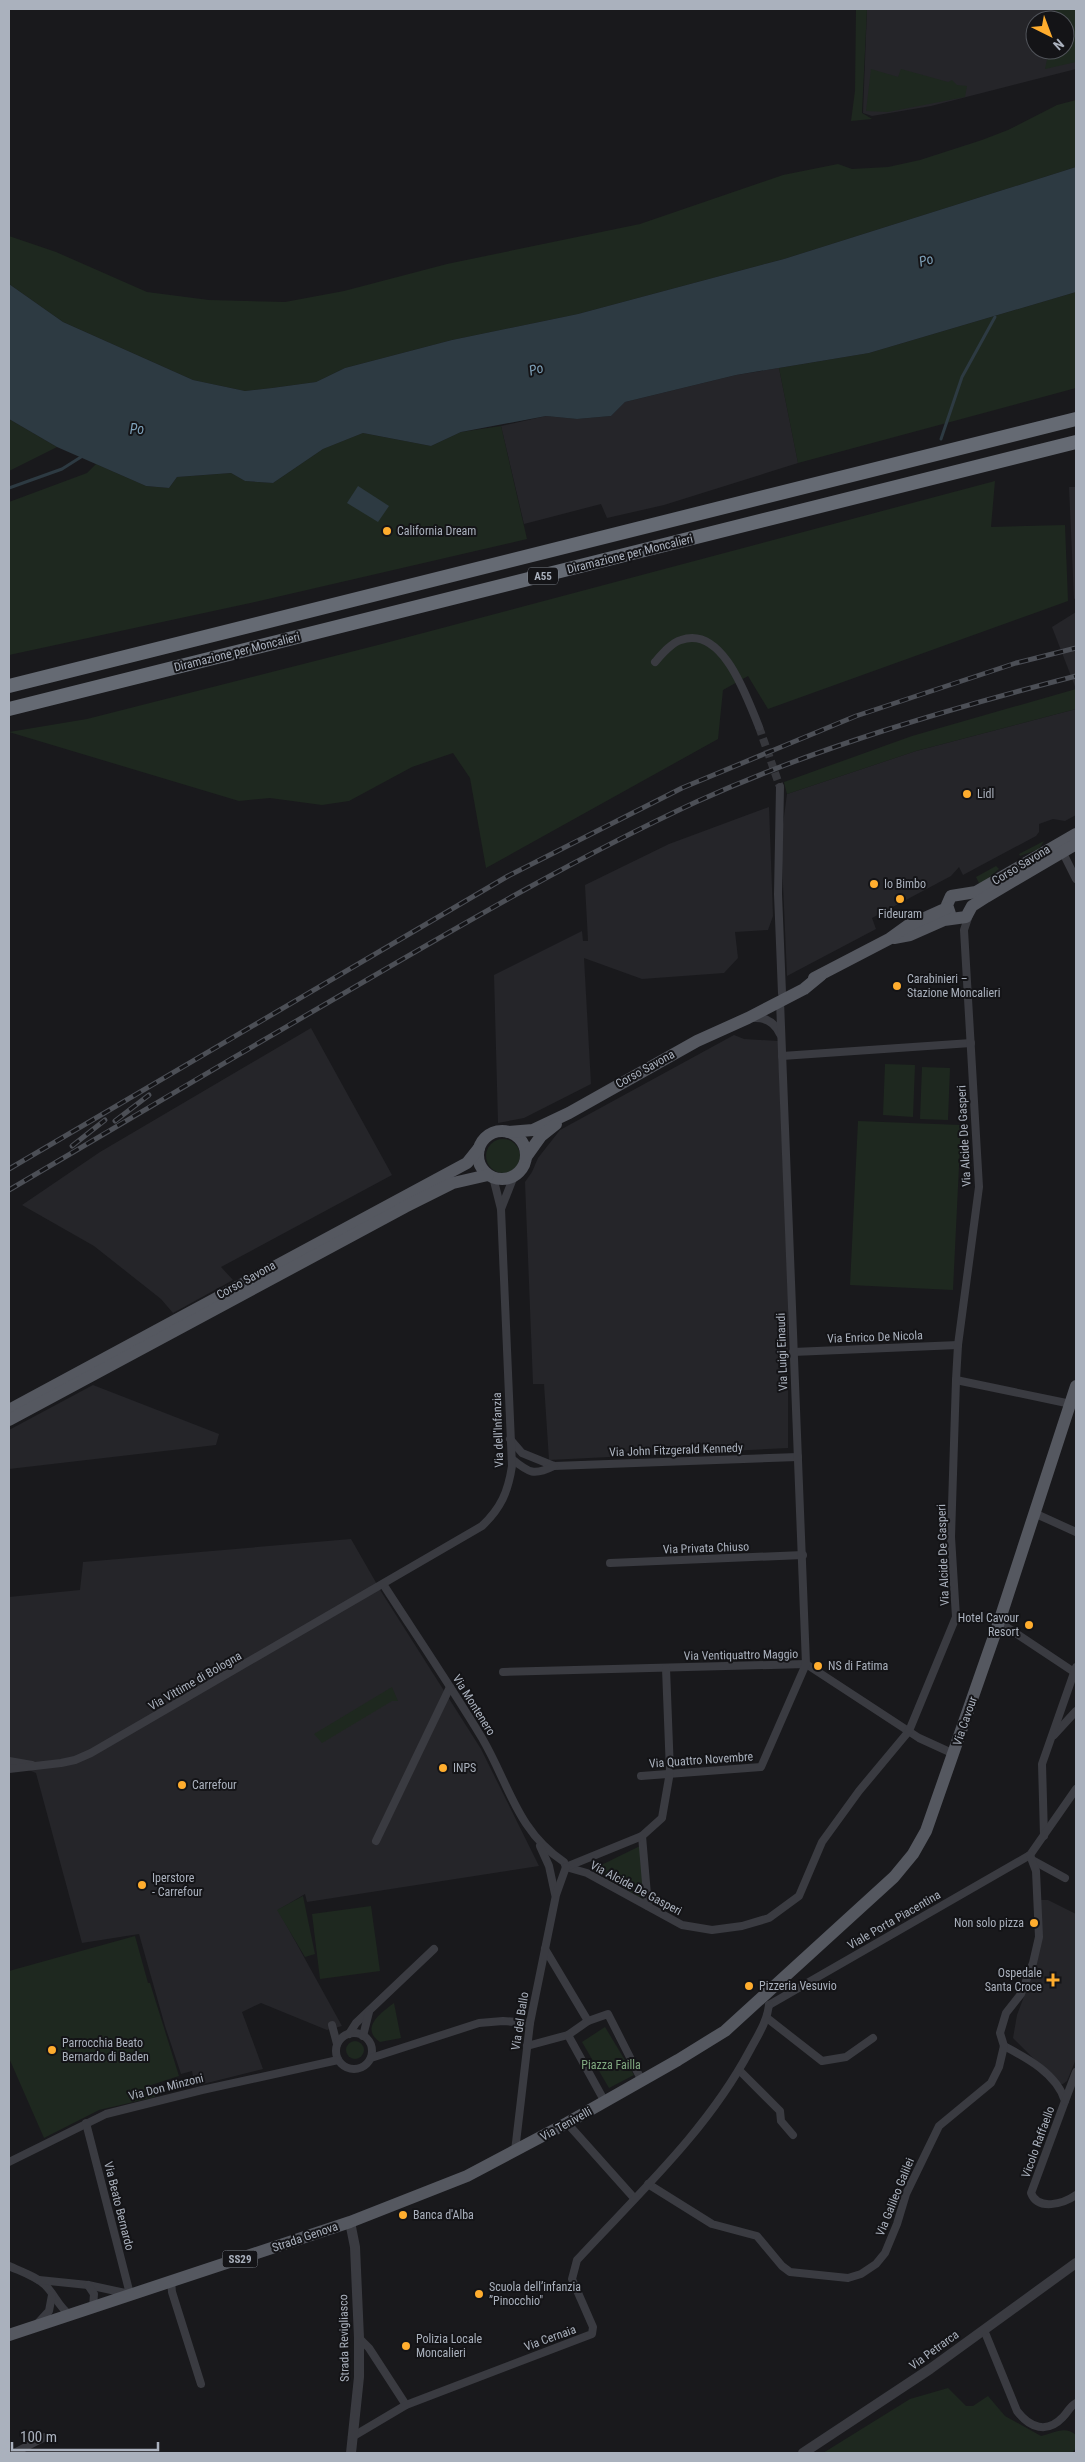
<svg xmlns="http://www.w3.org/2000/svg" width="1085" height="2462" font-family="'Roboto Condensed',sans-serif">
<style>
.built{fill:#252529;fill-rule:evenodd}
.green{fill:#1e281f}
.water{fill:#2d3a42}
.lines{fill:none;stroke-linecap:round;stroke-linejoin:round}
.stream{stroke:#2d3a42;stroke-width:3}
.minor-tunnel{stroke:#36373c;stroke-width:8;stroke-dasharray:8 4;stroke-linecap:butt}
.minor{stroke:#3a3b41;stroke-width:8}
.tertiary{stroke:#3a3b41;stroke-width:10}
.primary{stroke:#555860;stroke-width:12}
.motorway{stroke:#656a73;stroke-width:14}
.rail-casing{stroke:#4c4f56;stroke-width:5}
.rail{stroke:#141417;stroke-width:3;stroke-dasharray:9;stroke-linecap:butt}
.poi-dot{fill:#ffad2e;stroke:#141417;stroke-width:2}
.labels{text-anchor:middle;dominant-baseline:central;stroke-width:4;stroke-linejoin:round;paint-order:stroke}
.shield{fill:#141417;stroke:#7d828b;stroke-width:1}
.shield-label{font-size:11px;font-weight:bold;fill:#aab1bd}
.poi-label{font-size:12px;fill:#aab1bd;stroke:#141417;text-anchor:start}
.street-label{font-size:12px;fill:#aab1bd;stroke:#141417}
.park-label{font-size:12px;fill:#80a980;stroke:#141417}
.water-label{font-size:14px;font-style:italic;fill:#7fa2ba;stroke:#141417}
</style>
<rect width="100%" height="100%" fill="#19191c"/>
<g class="built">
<path d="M867 9H1076V69L931 106 872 116 863 113ZM1035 20H1065V50H1035Z"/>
<polygon points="779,368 798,463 664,505 607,518 601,504 524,524 501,426 546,416 577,419 611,416 625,402 736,375"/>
<polygon points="1069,487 1076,487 1076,598 1074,599"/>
<polygon points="1076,612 1076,689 1052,627"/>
<polygon points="1076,709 1076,815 1065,821 1053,819 1039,824 1039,832 1036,836 963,875 959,867 951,876 872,918 876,929 787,976 781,839 787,794 916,751"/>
<polygon points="769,807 773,916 768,930 735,932 738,958 724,973 642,979 584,958 591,1084 524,1118 498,1123 494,975 582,931 583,941 588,941 585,885 669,844"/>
<polygon points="311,1028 392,1175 221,1267 233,1280 173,1313 161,1299 94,1246 22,1205 100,1152"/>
<polygon points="734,1035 744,1039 778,1041 788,1290 788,1448 549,1460 544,1384 533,1384 525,1182 532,1172 538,1158 560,1130"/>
<polygon points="93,1385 219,1434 216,1445 9,1469 9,1430"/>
<polygon points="351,1539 382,1593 481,1749 539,1866 307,1902 305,1894 278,1910 342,2026 327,2030 261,2003 242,2012 263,2069 195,2086 192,2071 181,2074 165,2026 139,1934 82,1943 36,1773 9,1762 9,1597 80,1590 83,1562"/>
<polygon points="1040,1900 1048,1900 1076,1914 1076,2059 1067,2081 1063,2084 1059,2084 1013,2038 1017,2015 1037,1962"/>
</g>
<g class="green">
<polygon points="856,9 867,9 862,113 872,119 851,121 855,91"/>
<polygon points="1056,9 1076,9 1076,62 1045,69 1049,50 1065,50 1065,20 1053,20"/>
<polygon points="871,69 898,77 901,69 948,82 952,80 957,85 967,86 965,97 888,112 866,111"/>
<polygon points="1076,100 1076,167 784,259 578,314 452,340 345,368 316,382 272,388 245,391 193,380 63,322 9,284 9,236 56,252 147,292 209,300 285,302 344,291 447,264 640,224 783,175 838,164 852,169 888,167 920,160 982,140 1008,130 1057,105"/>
<polygon points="1076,292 1076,388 798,463 779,368 869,353"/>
<polygon points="9,419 57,447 9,471"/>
<polygon points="501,426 527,539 255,602 9,655 9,502 87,473 96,464 146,486 169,488 177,477 231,473 245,481 273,483 323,449 363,433 431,446 461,432"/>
<polygon points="995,481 991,527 1065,525 1068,601 768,709 748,676 723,690 718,739 486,868 470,778 453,753 412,767 349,801 322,805 270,798 239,801 9,732 87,719 378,645"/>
<polygon points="1076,689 1076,709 916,751 787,794 784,782 912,736"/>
<polygon points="1044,841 1039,849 1020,856 1019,854"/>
<polygon points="996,866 999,869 980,885 976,877"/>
<polygon points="885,1064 915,1065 913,1117 883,1115"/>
<polygon points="922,1067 950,1068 948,1120 920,1119"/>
<polygon points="858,1121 961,1125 953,1290 850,1285"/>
<circle cx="503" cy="1156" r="17"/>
<polygon points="392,1687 398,1701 392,1701 322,1743 314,1734"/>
<polygon points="640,1846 645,1901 593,1869"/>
<polygon points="303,1896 315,1954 305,1957 277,1910"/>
<polygon points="371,1906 380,1971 320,1979 312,1914"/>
<polygon points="135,1936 148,1983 150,1983 179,2076 151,2085 155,2097 99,2110 44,2138 9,2058 9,1971"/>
<path d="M394 2003 401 2038 380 2042C359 2028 382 2012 394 2003Z"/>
<polygon points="605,2027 634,2075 609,2088 582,2042"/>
<circle cx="355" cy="2050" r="9"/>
<path d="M948 2388 966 2406H973L988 2396 1005 2416 1041 2436C1053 2434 1064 2425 1076 2435V2448L1072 2453H823L910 2399Z"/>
</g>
<g class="water">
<polygon points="1076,167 1076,292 869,353 736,375 625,402 611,416 577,419 546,416 461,432 431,446 363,433 323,449 273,483 245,481 231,473 177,477 169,488 146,486 57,447 9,419 9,284 63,322 193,380 245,391 272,388 316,382 345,368 452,340 578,314 784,259"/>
<polygon points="358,486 389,506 378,522 347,503"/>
</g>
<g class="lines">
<g class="stream">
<polyline points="941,439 962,377 995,317"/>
<polyline points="9,488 62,469 81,457"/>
</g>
<polyline class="minor-tunnel" points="759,727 780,787"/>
<g class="minor">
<path d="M655 662C662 654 671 643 681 640 723 625 747 698 759 727"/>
<polyline points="780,787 778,894 782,993"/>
<polyline points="1062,851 1076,879"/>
<path d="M753 1018C766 1017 775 1023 780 1034"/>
<polyline points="782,1056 971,1043"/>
<polyline points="501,1209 514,1176"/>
<polyline points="793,1352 958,1345"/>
<polyline points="956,1380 1071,1404"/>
<polyline points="510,1439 522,1453 554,1466 798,1457"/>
<path d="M512 1459C529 1473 534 1476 554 1466"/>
<polyline points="1034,1513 1076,1532"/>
<polyline points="610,1563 803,1555"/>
<path d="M383 1584C416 1635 450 1685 482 1738 509 1784 517 1831 564 1862L566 1867"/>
<polyline points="999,1622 1074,1672"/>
<polyline points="503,1672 806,1664 919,1738 954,1754"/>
<polyline points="1054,1735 1076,1711"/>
<polyline points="9,1761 32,1765"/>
<path d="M9 1769 61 1763 75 1760 91 1753 482 1526C501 1508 508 1492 512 1466L501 1209 493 1177"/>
<polyline points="641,1776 761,1767 806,1664 780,1001"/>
<polyline points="642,1836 648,1906"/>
<polyline points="1044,1836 1042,1764 1076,1667"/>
<polyline points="376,1841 450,1687"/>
<polyline points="540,1846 549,1866 555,1894"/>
<polyline points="1034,1861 1065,1878"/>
<polyline points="566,1867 587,1873 682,1925 712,1930 742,1926 769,1918 799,1896 822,1842 859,1791 909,1731 956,1617 951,1537 956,1380 958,1345 979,1187 964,930 969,915"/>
<polyline points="566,1867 642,1836 662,1818 670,1772 666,1668"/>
<polyline points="545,1949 588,2021"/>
<polyline points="769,2005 1030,1855 1076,1789"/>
<polyline points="767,2018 822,2061 846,2057 873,2038"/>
<polyline points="332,2025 337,2044"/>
<circle cx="354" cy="2051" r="18"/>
<polyline points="349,2034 356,2023 434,1949"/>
<polyline points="363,2036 369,2012"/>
<polyline points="527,2046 568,2035"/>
<path d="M1004 2046C1027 2058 1057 2074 1065 2101L1031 2193C1038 2211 1063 2204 1076 2195"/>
<polyline points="371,2058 479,2023 503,2021 530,2023"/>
<polyline points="739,2070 780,2111 781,2121 793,2135"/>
<polyline points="1065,2101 1076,2072"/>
<polyline points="605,2102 568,2035 588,2021 608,2014 642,2081"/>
<polyline points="567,2123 634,2198"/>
<polyline points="515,2151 530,2023 556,1895 566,1867"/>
<polyline points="9,2162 106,2114 202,2090 338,2060"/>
<polyline points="648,2184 712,2224 757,2236 782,2266 790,2272 848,2278 861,2274 876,2264 885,2253 897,2224 906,2194 939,2126 991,2083 999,2067 1004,2046 1000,2033 1006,2013 1021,1994 1033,1963 1039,1937 1036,1871 1030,1855"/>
<path d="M9 2266C22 2272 38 2277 47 2287 56 2297 59 2307 70 2315"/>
<polyline points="39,2280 88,2285 130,2294 86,2123"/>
<polyline points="171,2281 172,2292 201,2384"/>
<polyline points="88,2285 94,2294 93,2307"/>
<polyline points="38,2323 49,2311 52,2295"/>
<path d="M984 2330 1017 2411C1030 2428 1047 2434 1063 2417 1068 2412 1070 2406 1076 2403"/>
<polyline points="359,2338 369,2348 406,2405"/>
<path d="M352 2437 406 2405 592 2334 593 2327 572 2279 577 2260C638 2194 707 2131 750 2050 758 2035 767 2022 769 2005"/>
<polyline points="14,2453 45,2437"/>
</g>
<g class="tertiary">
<polyline points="350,2222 355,2247 359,2338 359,2377 351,2453"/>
<polyline points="803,2453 930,2369 1076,2263"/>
</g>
<g class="primary">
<polyline points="950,914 947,905 951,896 976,892 1076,834"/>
<polyline points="894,938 910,935 944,920 966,917 972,906 986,897 1076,844"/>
<polyline points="814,978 889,939 907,926 947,908"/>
<circle cx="502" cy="1155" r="24"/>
<polyline points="508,1132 533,1130 569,1113 697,1041 748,1018 804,989 821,975"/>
<polyline points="526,1157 541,1136 556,1124"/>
<polyline points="9,1410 467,1163 479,1148"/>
<polyline points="9,1420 405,1207 453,1183 488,1175"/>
<polyline points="9,2335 350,2222 467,2176 567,2123 678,2060 725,2031 894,1877 913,1854 926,1831 999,1622 1076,1386"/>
</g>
<g class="motorway">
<polyline points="9,686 1076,419"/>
<polyline points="9,709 1076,442"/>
</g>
<defs>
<g id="rail">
<polyline points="115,1121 149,1095"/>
<polyline points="72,1146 105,1120"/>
<polyline points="9,1169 508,876 682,788 856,716 1016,663 1076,648"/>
<path d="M9 1190C127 1120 246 1050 365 981 473 918 582 855 696 802 817 747 948 709 1076 676"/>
</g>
</defs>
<use href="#rail" class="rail-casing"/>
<use href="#rail" class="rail"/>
</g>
<g class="poi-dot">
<circle cx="387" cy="531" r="5"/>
<circle cx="967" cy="794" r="5"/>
<circle cx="874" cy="884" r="5"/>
<circle cx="900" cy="899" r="5"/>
<circle cx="897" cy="986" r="5"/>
<circle cx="1029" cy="1625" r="5"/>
<circle cx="818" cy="1666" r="5"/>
<circle cx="443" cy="1768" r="5"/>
<circle cx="182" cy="1785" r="5"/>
<circle cx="142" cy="1885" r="5"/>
<circle cx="1034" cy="1923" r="5"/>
<path d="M1050.5 1972.5h5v5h5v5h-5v5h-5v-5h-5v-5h5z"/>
<circle cx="749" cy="1986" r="5"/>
<circle cx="52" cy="2050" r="5"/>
<circle cx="403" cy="2215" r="5"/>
<circle cx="479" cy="2294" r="5"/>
<circle cx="406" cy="2346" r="5"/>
</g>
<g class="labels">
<g class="shield">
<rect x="528" y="567.5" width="30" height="17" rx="4"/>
<rect x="222.5" y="2250.5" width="35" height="17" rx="4"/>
</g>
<g class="shield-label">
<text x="543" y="576">A55</text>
<text x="240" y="2259">SS29</text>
</g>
<g class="poi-label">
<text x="397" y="531">California Dream</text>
<text x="977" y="794">Lidl</text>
<text x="884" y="884">Io Bimbo</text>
<text x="900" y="914" text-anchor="middle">Fideuram</text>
<text x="907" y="979">Carabinieri –<tspan x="907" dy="14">Stazione Moncalieri</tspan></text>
<text x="1019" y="1618" text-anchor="end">Hotel Cavour<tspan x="1019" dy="14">Resort</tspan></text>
<text x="828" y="1666">NS di Fatima</text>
<text x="453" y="1768">INPS</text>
<text x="192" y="1785">Carrefour</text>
<text x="152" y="1878">Iperstore<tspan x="152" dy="14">- Carrefour</tspan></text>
<text x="1024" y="1923" text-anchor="end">Non solo pizza</text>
<text x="1042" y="1973" text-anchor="end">Ospedale<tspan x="1042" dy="14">Santa Croce</tspan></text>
<text x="759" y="1986">Pizzeria Vesuvio</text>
<text x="62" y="2043">Parrocchia Beato<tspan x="62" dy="14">Bernardo di Baden</tspan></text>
<text x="413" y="2215">Banca d'Alba</text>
<text x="489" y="2287">Scuola dell’infanzia<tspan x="489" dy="14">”Pinocchio"</tspan></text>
<text x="416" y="2339">Polizia Locale<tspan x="416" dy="14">Moncalieri</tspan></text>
</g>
<g class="street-label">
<text transform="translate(630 554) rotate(-14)">Diramazione per Moncalieri</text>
<text transform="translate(237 652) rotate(-14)">Diramazione per Moncalieri</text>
<text transform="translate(1021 865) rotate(-31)">Corso Savona</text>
<text transform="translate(645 1069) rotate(-29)">Corso Savona</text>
<text transform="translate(964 1136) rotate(-93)">Via Alcide De Gasperi</text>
<text transform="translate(246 1280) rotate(-29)">Corso Savona</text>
<text transform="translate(875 1337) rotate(-2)">Via Enrico De Nicola</text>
<text transform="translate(782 1352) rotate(-92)">Via Luigi Einaudi</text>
<text transform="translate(498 1430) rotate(-92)">Via dell'Infanzia</text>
<text transform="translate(676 1450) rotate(-2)">Via John Fitzgerald Kennedy</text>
<text transform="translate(706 1548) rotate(-2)">Via Privata Chiuso</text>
<text transform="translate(943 1555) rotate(-92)">Via Alcide De Gasperi</text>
<text transform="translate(741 1655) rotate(-1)">Via Ventiquattro Maggio</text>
<text transform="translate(195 1681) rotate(-30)">Via Vittime di Bologna</text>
<text transform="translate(474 1705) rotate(58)">Via Montenero</text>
<text transform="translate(965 1721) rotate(-71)">Via Cavour</text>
<text transform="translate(701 1760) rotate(-4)">Via Quattro Novembre</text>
<text transform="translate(636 1888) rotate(28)">Via Alcide De Gasperi</text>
<text transform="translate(894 1920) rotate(-30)">Viale Porta Piacentina</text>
<text transform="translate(520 2021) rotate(-81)">Via del Ballo</text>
<text transform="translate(166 2087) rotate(-14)">Via Don Minzoni</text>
<text transform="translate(566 2124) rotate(-29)">Via Tenivelli</text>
<text transform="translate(1038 2142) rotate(-70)">Vicolo Raffaello</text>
<text transform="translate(895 2197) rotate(-68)">Via Galileo Galilei</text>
<text transform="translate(119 2206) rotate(76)">Via Beato Bernardo</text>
<text transform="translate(305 2237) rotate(-19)">Strada Genova</text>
<text transform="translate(344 2338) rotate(-91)">Strada Revigliasco</text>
<text transform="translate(550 2338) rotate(-20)">Via Cernaia</text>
<text transform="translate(934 2350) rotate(-36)">Via Petrarca</text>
</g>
<g class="park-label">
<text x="611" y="2065">Piazza Failla</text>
</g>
<g class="water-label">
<text transform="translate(926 260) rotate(-16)">Po</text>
<text transform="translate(536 369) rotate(-16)">Po</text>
<text x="137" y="429">Po</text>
</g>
</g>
<rect width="1085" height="2462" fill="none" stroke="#aab1bd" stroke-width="20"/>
<g transform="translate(1050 35) rotate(138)"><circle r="24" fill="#141417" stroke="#505359"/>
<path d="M0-4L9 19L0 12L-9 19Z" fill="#ffad2e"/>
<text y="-8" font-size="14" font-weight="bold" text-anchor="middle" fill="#aab1bd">N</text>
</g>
<path d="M12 2442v8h146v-8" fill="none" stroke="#aab1bd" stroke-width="2.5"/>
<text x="20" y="2442" font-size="15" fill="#aab1bd" stroke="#141417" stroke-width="4" paint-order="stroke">100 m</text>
</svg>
